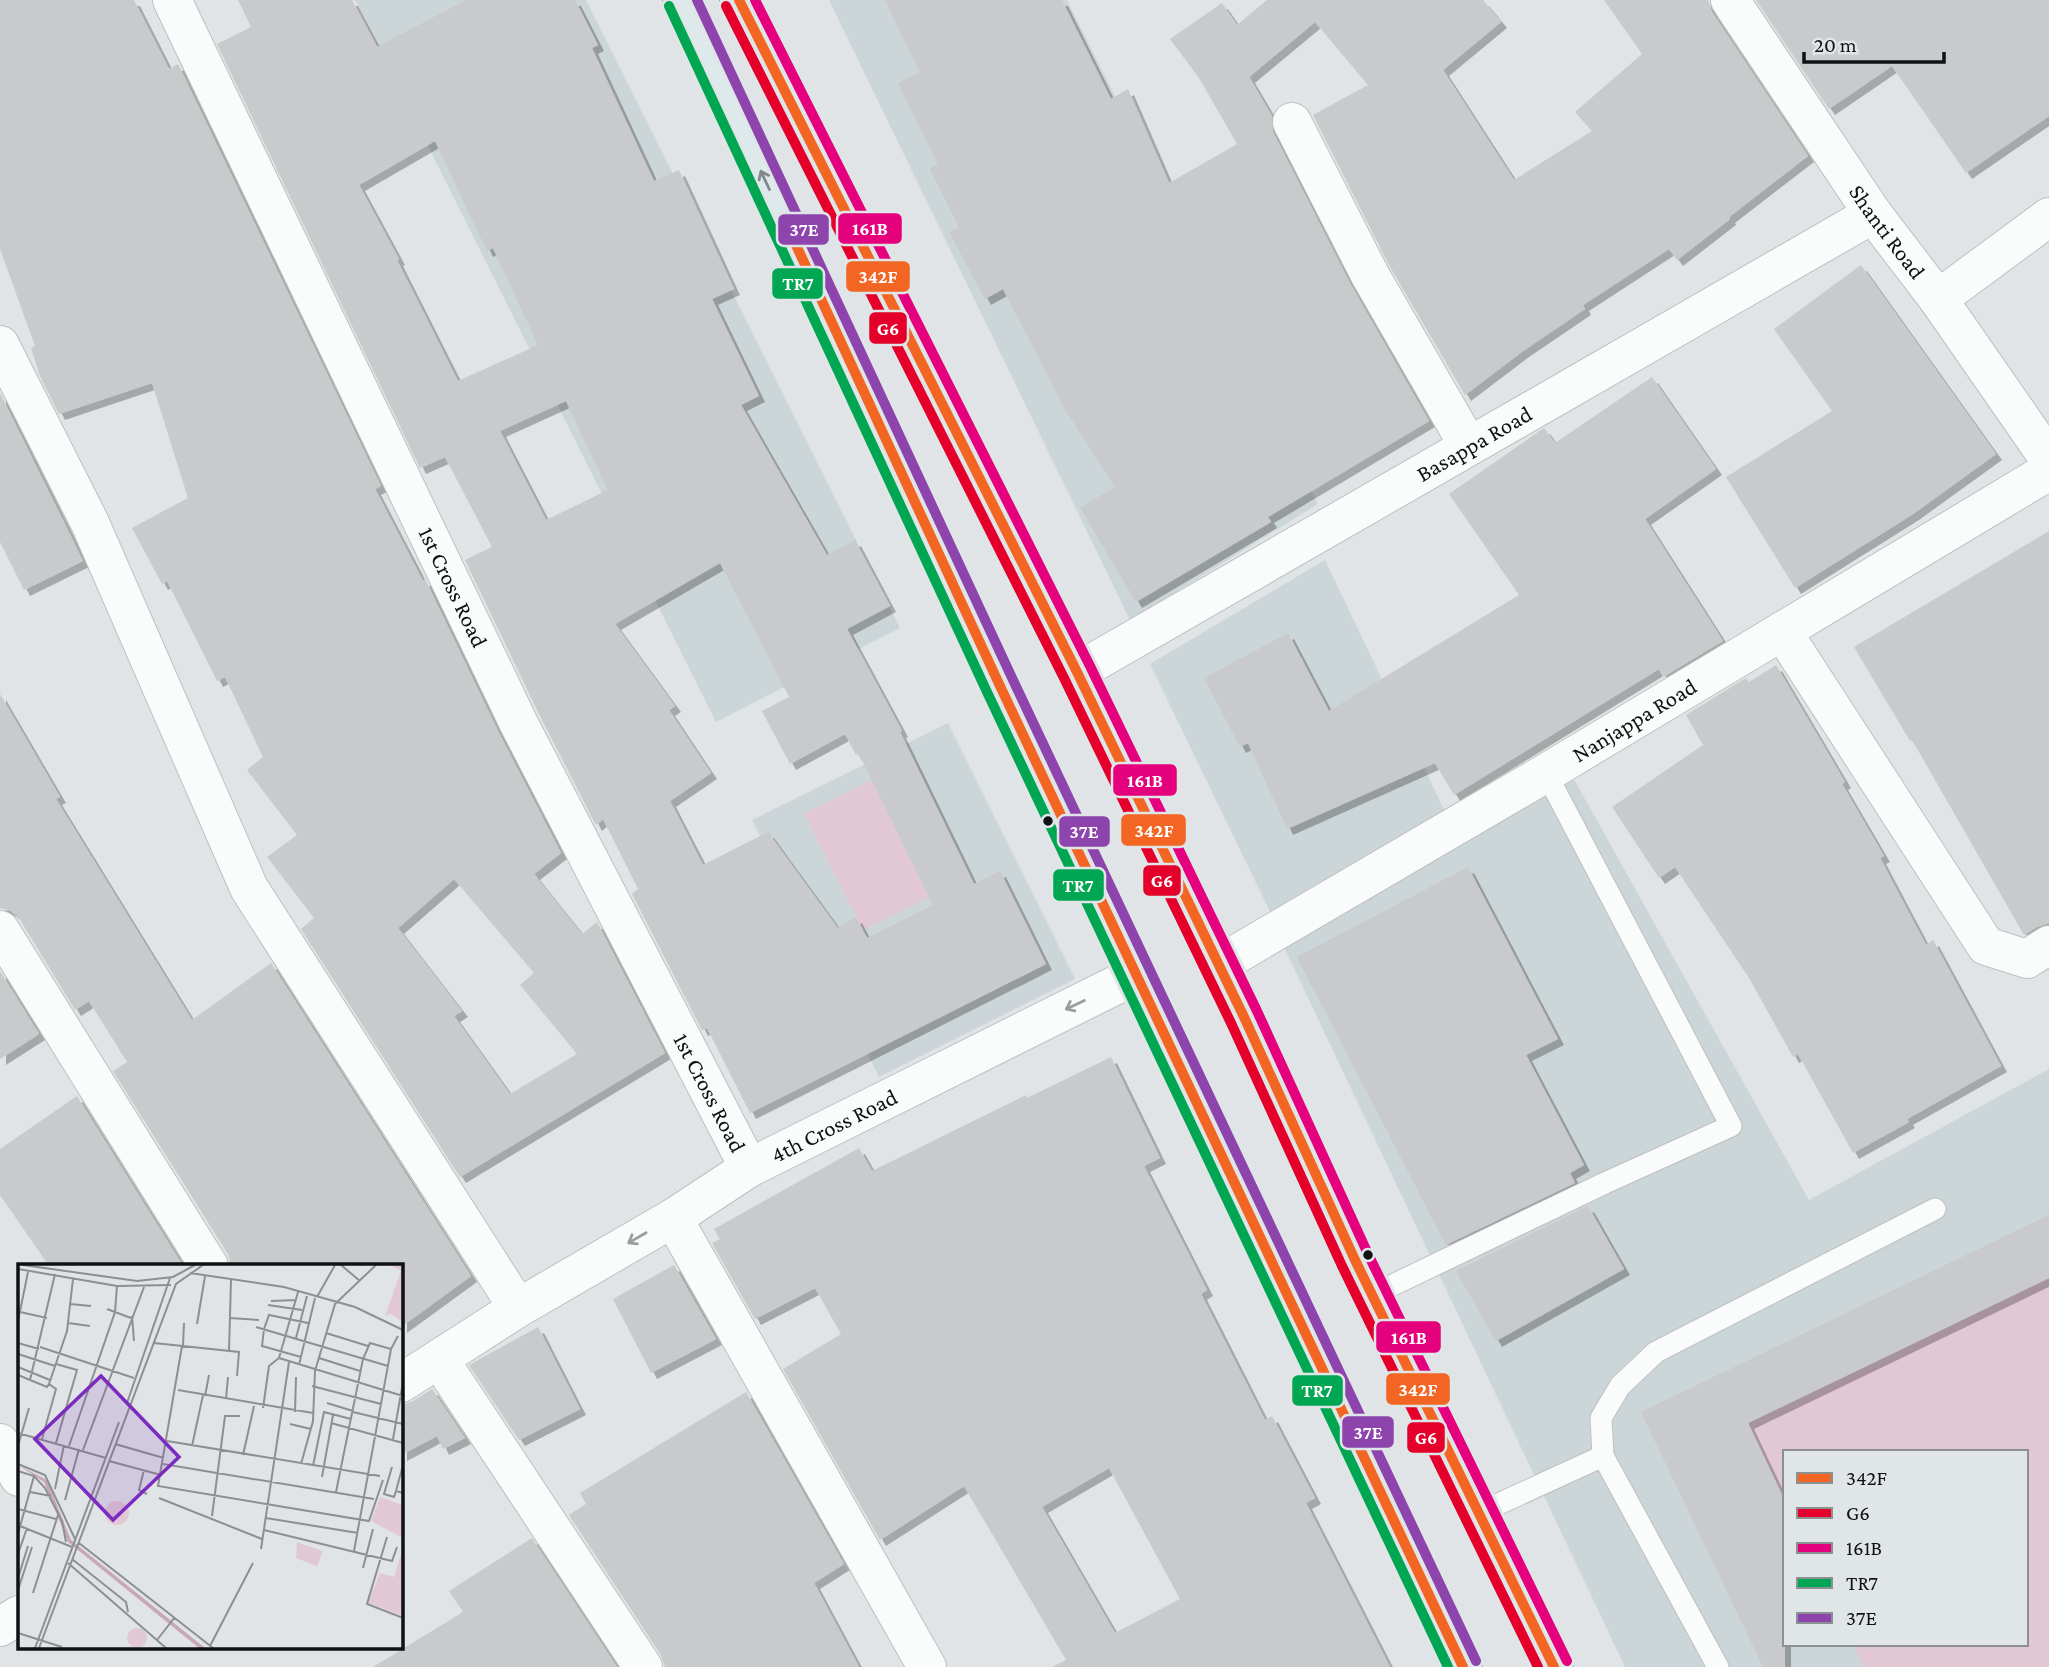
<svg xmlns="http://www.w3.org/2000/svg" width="2049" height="1667" font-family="'Crimson Pro',serif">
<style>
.built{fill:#ccd5d7;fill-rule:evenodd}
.green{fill:#e2c8d4}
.building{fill:#c8cacb;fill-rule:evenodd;filter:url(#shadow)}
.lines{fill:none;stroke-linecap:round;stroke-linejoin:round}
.service-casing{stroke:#bec0c1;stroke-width:23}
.minor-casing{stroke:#bec0c1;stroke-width:40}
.primary-casing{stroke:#90a5aa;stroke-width:40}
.service{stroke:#fafbfb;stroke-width:21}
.minor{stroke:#fafbfb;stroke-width:38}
.primary{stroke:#dee9eb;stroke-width:38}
.bus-1-casing{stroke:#e0e5e7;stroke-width:16}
.bus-2-casing{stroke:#e0e5e7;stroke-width:16}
.bus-3-casing{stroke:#e0e5e7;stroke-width:16}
.bus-4-casing{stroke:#e0e5e7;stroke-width:16}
.bus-5-casing{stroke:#e0e5e7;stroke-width:16}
.bus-1{stroke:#f26522;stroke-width:10}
.bus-2{stroke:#e4002b;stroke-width:10}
.bus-3{stroke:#e5007d;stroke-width:10}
.bus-4{stroke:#00a651;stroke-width:10}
.bus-5{stroke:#8e44ad;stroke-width:10}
.oneway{stroke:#818889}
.oneway2{stroke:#9c9d9e}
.bus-dot{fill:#0f1112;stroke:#e0e5e7;stroke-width:2.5}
.labels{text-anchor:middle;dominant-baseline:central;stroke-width:7;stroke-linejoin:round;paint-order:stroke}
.street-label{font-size:23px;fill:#0f1112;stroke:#e0e5e7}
.inset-road{fill:none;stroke:#8d9091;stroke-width:2}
.view{fill:#7b2cbf;fill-opacity:0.15;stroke:#7b2cbf;stroke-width:3.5}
.inset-edge{fill:none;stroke:#0f1112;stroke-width:3.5}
.line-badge{stroke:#e0e5e7;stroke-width:2.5}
.badge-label{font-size:19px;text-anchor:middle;font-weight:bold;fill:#fff}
</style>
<defs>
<filter id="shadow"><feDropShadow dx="6" dy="6" stdDeviation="0" flood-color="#0004"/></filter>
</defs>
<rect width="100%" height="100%" fill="#e1e4e6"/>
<g class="built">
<polygon points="355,0 586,0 900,628 716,722"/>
<polygon points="829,0 1067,0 1318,504 1130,620"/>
<polygon points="1325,560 1449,820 1275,922 1150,664"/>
<polygon points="948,723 1075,979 879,1077 752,820"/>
<path d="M1571 774 1809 1200 2049 1069V1667H1625L1283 945ZM1785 1452H2026V1644H1785Z"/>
</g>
<g class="green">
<polygon points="871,780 929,897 863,930 804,814"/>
<polygon points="2049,1278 2049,1667 1864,1667 1853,1644 2026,1644 2026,1452 1785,1452 1785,1501 1748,1423"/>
</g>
<g class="building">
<path d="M0 0H134L169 69 178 64 381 486 375 489 423 581 425 579 499 733 561 853 534 874 582 934 597 922 665 1053 460 1177 301 929 314 918 267 857 297 835 247 770 263 757 225 677 217 681 167 581 162 584 132 528 188 498 152 383 59 414 40 376 31 348 35 346 0 249ZM454 879 534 973 520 985 577 1054 510 1094 454 1016 462 1011 398 928Z"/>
<path d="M238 0H352L377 47 466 0H575L598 45 592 48 654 181 679 170 734 289 712 299 759 396 741 405 827 555 855 540 890 606 847 629 902 731 900 732 974 884 1000 871 1046 964 750 1113 707 1028 702 1030 632 894 638 889 603 819 596 825 539 714 465 560 492 547 445 457 420 468 217 44 251 27ZM435 141 487 251 493 248 538 345 458 381 397 260 399 259 359 185ZM566 401 608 490 546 520 500 431ZM720 563 789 697 762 711 790 764 845 734 856 755 859 754 933 905 867 938 856 917 838 928 768 832 703 865 670 801 711 773 669 710 675 706 615 624Z"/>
<polygon points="885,0 1062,0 1111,99 1128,89 1169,183 1237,144 1199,78 1170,39 1222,3 1237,25 1267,0 1483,0 1501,22 1443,70 1514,180 1592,131 1575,112 1642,54 1604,0 1708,0 1712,12 1808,156 1729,217 1730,219 1677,260 1669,249 1583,305 1585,309 1523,351 1465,395 1389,265 1313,115 1368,85 1315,22 1249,77 1272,116 1273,132 1351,285 1429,421 1268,517 1271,522 1136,602 1080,508 1115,487 1066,411 1003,289 985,299 949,232 959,227 930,169 938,164 898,83 920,72"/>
<polygon points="1756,0 2049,0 2049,116 1966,173 1892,66 1829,109"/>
<polygon points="1861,265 1996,454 1913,514 1795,588 1726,477 1832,411 1774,329"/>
<polygon points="1652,377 1716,469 1645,519 1723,641 1663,677 1659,669 1454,795 1435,763 1287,829 1248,743 1240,747 1204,678 1288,633 1329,711 1519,595 1449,494 1544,428 1555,443"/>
<polygon points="0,393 83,561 24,590 0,542"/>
<polygon points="2049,531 2049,923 2037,927 2024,935 1912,740 1910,741 1854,647"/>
<polygon points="1776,665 1845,782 1842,784 1884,856 1880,858 1926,945 1933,940 2001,1066 1907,1119 1909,1122 1853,1153 1798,1054 1793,1057 1749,978 1675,867 1659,878 1612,807 1703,745 1686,715 1746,678 1749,682"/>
<polygon points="0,694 60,797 56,799 192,1020 271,963 471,1276 401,1327 401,1266 231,1266 228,1254 113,1071 127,1062 89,1001 75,1010 19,918 11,911 0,908"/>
<polygon points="1468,867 1558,1039 1526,1055 1584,1165 1570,1173 1575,1183 1446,1245 1297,957"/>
<polygon points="0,971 39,1034 0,1059"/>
<path d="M1111 1057 1160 1158 1144 1166 1207 1290 1201 1294 1265 1420 1272 1416 1315 1498 1306 1503 1390 1667H1052L1066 1660 964 1486 880 1540 783 1369 841 1334 815 1288 755 1319 712 1243 720 1239 714 1229 859 1148 872 1171 1026 1095 1027 1098ZM1109 1468 1180 1599 1115 1633 1042 1507Z"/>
<polygon points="77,1096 183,1266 49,1266 0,1195 0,1149"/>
<polygon points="1588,1206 1624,1269 1496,1341 1456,1271"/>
<polygon points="2049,1215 2049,1278 1748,1423 1785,1501 1785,1667 1763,1667 1641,1412"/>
<polygon points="674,1265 716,1339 651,1373 613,1299"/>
<polygon points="538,1327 580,1409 519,1440 469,1365"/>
<polygon points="432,1389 465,1438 443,1449 437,1436 401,1455 401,1405 413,1401"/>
<polygon points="746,1392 844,1564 814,1583 859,1667 665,1667 661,1655 569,1515 586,1504 580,1493"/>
<polygon points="532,1538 617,1667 373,1667 463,1612 449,1591"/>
</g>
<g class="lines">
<defs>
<g id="service">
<polyline points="1372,1295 1605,1183 1731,1126 1546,773"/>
<polyline points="1603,1456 1718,1667"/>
<polyline points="1479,1513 1603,1456 1601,1418 1620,1386 1656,1352 1935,1209"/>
</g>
<g id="minor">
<path id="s1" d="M172 0 519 724 749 1168"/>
<path id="s2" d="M1730 0 1873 214 1938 299 2049 459"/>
<polyline points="1292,122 1370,275 1468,445"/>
<polyline points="1938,299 2049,217"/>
<polyline points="0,345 90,523 249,888 518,1308"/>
<polyline points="1782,631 1986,946 2027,959 2049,945"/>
<path id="s3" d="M1077 672 1873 214"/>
<polyline points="0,930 209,1266"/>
<path id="s4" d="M1218 965 1546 773 2049 471"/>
<polyline points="673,1218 927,1667"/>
<polyline points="439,1359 643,1667"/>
<path id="s5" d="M401 1383 518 1308 673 1218 749 1168 1136 975"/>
<polyline points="0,1443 19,1477"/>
<polyline points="0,1627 19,1615"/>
</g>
<g id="primary">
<polyline points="682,0 1000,686 1463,1667"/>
<polyline points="739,0 1077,672 1244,1017 1355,1260 1554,1667"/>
</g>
</defs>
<use href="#service" class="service-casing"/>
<use href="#minor" class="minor-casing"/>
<use href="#primary" class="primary-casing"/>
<use href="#service" class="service"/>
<use href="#minor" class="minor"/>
<use href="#primary" class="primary"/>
<defs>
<g id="bus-1">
<polyline points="739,0 1077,672 1244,1017 1355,1260 1554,1667"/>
<polyline points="790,232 1000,686 1463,1667"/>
</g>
<polyline id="bus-2" points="726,6 1064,678 1231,1023 1342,1266 1538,1667"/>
<polyline id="bus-3" points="755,0 1090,666 1257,1011 1368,1254 1567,1661"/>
<polyline id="bus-4" points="669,6 987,692 1448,1667"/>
<polyline id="bus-5" points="697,0 1013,680 1476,1661"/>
</defs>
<use href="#bus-1" class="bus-1-casing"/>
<use href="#bus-2" class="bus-2-casing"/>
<use href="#bus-3" class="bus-3-casing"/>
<use href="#bus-4" class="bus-4-casing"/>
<use href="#bus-5" class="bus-5-casing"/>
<use href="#bus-1" class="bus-1"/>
<use href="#bus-2" class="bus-2"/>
<use href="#bus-3" class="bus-3"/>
<use href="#bus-4" class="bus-4"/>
<use href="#bus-5" class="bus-5"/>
</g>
<defs><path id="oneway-shaft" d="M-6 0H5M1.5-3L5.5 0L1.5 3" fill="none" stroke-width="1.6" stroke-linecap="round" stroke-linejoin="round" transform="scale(1.75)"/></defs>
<use class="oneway" href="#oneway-shaft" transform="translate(765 180) rotate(-115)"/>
<g class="oneway2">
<use href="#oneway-shaft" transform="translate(1075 1005) rotate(154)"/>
<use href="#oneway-shaft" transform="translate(637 1238) rotate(150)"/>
</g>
<g class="bus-dot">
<circle cx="1048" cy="821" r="6"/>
<circle cx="1368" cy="1255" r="6"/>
</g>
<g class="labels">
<g class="street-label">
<text stroke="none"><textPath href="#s2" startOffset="280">Shanti Road</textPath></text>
<text stroke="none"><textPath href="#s3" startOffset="458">Basappa Road</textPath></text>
<text stroke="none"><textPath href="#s1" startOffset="651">1st Cross Road</textPath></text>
<text stroke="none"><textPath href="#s4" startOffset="483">Nanjappa Road</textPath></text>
<text stroke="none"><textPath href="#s1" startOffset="1218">1st Cross Road</textPath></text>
<text stroke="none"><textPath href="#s5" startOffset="504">4th Cross Road</textPath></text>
</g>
</g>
<g transform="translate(18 1264)">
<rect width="385" height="385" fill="#e1e4e6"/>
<path d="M372 1H385V58L373 50 367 52 383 7ZM362 233 385 241V274L353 257ZM87 249a12 12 0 1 1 24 0a12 12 0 1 1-24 0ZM279 278 305 287 299 302 278 294ZM385 284V352L350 339 362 309 376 313ZM109 374a10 10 0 1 1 20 0a10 10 0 1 1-20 0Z" fill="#e2c8d4"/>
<path d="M0 201 29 216 53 276 187 384H181L50 278 26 218Z" fill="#c8a8b6"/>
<path class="inset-road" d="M5 1 119 17 155 13 177 1M323 1 342 17M0 5 99 22 153 21M172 9 266 23 337 43 385 66M299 33 317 1M253 37 278 36M52 40 73 42M250 41 284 46M89 45 113 54M2 48 29 54M114 52 116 77M212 54 241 56M0 57 10 8M50 59 72 62M179 60 187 12M238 63 370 102M308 69 350 82M278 74 289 32M0 79 21 85M136 79 221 88 219 112M164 82 140 222 351 257 365 216M165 82 166 59M22 83 116 114M211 87 213 16M0 90 37 102M283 93 244 82 246 65 251 51 290 59M261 94 385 132M301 94 342 107M38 100 59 106 38 179M281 101 297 34M0 103 32 116M0 111 29 123 31 120M12 116 37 10M294 122 363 140M160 126 295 149M187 132 191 111M208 135 210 113M109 139 152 14M309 139 335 147M245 144 251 102 261 94 280 28M277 148 278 113M335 148 385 160M313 159 385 179M272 160 293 165M0 169 88 194M24 175 38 125 31 120 49 67 55 15M375 175 385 118M149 177 362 212M97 180 146 194M0 182 11 144M51 182 97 48 99 22M174 182 185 131M65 186 126 23M225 191 236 142M91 197 143 211M0 200 27 211 57 275M145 200 356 235M283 200 295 157 297 107 317 40 358 1M385 201 378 227 385 229M295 202 306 148 333 155M374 203 366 230 376 233 378 227M126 206 121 226 129 230M0 207 16 212 27 224 44 257 48 278M304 213 315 151M37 225 46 181M12 228 33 232M318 228 345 95 352 79 373 85M141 234 244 275M47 236 61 185M0 245 38 255M194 252 207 152H222M248 254 340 269M2 262 54 283M246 266 374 297 379 283M0 270 16 212M369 273 349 340 385 354M61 279 195 384M243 285 271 98M336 287 373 85 380 72M0 290 9 264M54 295 108 338 110 348M50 299 148 384M345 304 355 265M0 314 10 282M0 326 14 283M15 329 40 251M0 369 44 383M139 376 157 353M192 382 235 299M17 384 101 158M21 384 158 20 185 1"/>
<path class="view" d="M83 112 161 193 95 256 17 175Z"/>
<rect width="385" height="385" class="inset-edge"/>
</g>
<g class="line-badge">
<rect x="837" y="212" width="66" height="33" rx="7" fill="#e5007d"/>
<rect x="777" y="213" width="53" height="33" rx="7" fill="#8e44ad"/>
<rect x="845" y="260" width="66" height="33" rx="7" fill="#f26522"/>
<rect x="771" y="267" width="53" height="33" rx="7" fill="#00a651"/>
<rect x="868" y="311" width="40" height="34" rx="7" fill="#e4002b"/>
<rect x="1112" y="763" width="66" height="34" rx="7" fill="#e5007d"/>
<rect x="1120" y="813" width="67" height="34" rx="7" fill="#f26522"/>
<rect x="1058" y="815" width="53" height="33" rx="7" fill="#8e44ad"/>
<rect x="1142" y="864" width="40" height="33" rx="7" fill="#e4002b"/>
<rect x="1052" y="868" width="53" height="34" rx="7" fill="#00a651"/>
<rect x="1375" y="1320" width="67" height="34" rx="7" fill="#e5007d"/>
<rect x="1385" y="1372" width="66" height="34" rx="7" fill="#f26522"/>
<rect x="1291" y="1374" width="53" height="33" rx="7" fill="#00a651"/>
<rect x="1341" y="1415" width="54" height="34" rx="7" fill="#8e44ad"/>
<rect x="1406" y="1421" width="40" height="33" rx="7" fill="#e4002b"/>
</g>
<g class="badge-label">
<text x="870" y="235">161B</text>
<text x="804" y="236">37E</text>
<text x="878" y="283">342F</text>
<text x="798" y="290">TR7</text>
<text x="888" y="335">G6</text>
<text x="1145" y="787">161B</text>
<text x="1154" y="837">342F</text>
<text x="1084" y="838">37E</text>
<text x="1162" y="887">G6</text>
<text x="1078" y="892">TR7</text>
<text x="1409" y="1344">161B</text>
<text x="1418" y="1396">342F</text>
<text x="1317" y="1397">TR7</text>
<text x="1368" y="1439">37E</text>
<text x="1426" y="1444">G6</text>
</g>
<rect x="1783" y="1450" width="245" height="196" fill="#e0e5e7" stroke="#8c9092" stroke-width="2"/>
<rect x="1797" y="1473" width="35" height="10" fill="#f26522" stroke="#8c9092" stroke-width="2"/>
<text x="1846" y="1485" font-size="21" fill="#0f1112">342F</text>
<rect x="1797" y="1508" width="35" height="10" fill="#e4002b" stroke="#8c9092" stroke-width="2"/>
<text x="1846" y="1520" font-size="21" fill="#0f1112">G6</text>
<rect x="1797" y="1543" width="35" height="10" fill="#e5007d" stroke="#8c9092" stroke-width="2"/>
<text x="1846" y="1555" font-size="21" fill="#0f1112">161B</text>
<rect x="1797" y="1578" width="35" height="10" fill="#00a651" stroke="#8c9092" stroke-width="2"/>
<text x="1846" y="1590" font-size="21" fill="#0f1112">TR7</text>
<rect x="1797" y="1613" width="35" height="10" fill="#8e44ad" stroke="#8c9092" stroke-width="2"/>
<text x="1846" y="1625" font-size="21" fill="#0f1112">37E</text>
<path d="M1804 52v10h140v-10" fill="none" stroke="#0f1112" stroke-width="3.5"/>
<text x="1814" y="52" font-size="21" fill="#0f1112" stroke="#e0e5e7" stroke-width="5" paint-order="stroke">20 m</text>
</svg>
